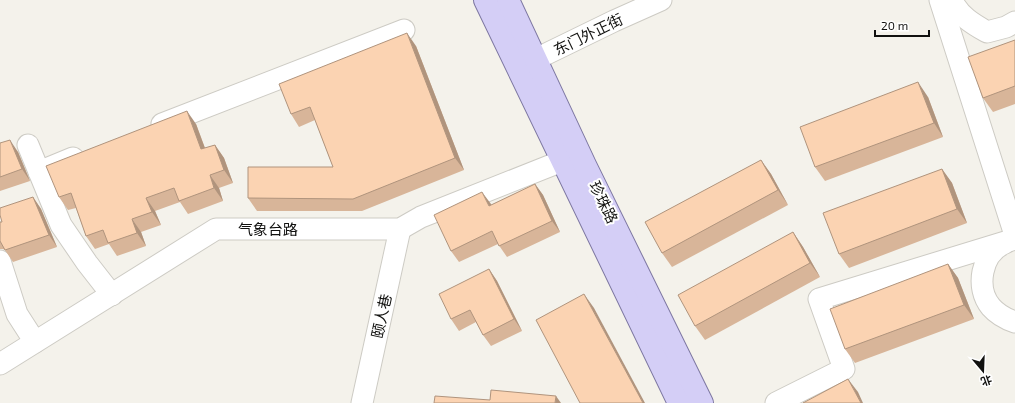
<svg xmlns="http://www.w3.org/2000/svg" width="1015" height="403" font-family="'Exo 2','Noto Sans SC',sans-serif">
<style>
.lines{fill:none;stroke-linecap:round;stroke-linejoin:round}
.minor-casing{stroke:#cdcbc4;stroke-width:23}
.major-casing{stroke:#7d77a1;stroke-width:24}
.minor{stroke:#fff;stroke-width:21}
.major{stroke:#d4cef6;stroke-width:22}
.wall{fill:#d8b599}
.shaded-wall{fill:#b0947d}
.building{fill:#fbd3b2;stroke:#b0947d}
.labels{text-anchor:middle;dominant-baseline:central;stroke-width:4;stroke-linejoin:round;paint-order:stroke}
.street-label{font-size:15px;fill:#11110f;stroke:#fff}
</style>
<rect width="100%" height="100%" fill="#f4f2eb"/>
<g class="lines">
<defs>
<g id="minor">
<polyline points="940,0 1015,235"/>
<path d="M952 0C959 16 973 24 987 32L1006 27 1015 22"/>
<polyline points="536,59 614,21 661,0"/>
<polyline points="162,124 404,30"/>
<polyline points="28,145 61,225 87,263 112,295"/>
<polyline points="39,172 73,158"/>
<path d="M1005 243C981 253 975 288 991 307 998 315 1006 319 1015 322"/>
<polyline points="0,261 17,314 35,342"/>
<polyline points="0,364 216,229 400,229 421,217 562,161"/>
<polyline points="362,403 400,229"/>
<polyline points="776,403 844,369 819,299 1015,239"/>
</g>
<g id="major">
<polyline points="485,0 679,403"/>
<polyline points="508,0 585,165 702,403"/>
</g>
</defs>
<use href="#minor" class="minor-casing"/>
<use href="#major" class="major-casing"/>
<use href="#minor" class="minor"/>
<use href="#major" class="major"/>
</g>
<g class="wall">
<polygon points="1015,40 1015,104 993,112 983,98"/>
<polygon points="416,46 464,170 362,211 257,211 248,198 333,167 315,120 299,127 291,114"/>
<polygon points="928,97 943,137 825,181 815,167"/>
<polygon points="196,124 205,148 215,145 224,158 233,183 219,188 223,201 188,214 180,202 155,211 161,225 141,232 146,246 117,256 109,244 95,249 86,236 76,208 68,210 59,197"/>
<polygon points="0,143 18,152 30,181 0,191"/>
<polygon points="761,160 771,174 788,205 672,267 662,253"/>
<polygon points="942,169 952,183 967,223 849,268 839,254"/>
<polygon points="535,184 543,195 560,232 507,257 498,244 459,262 451,251 491,205"/>
<polygon points="33,197 41,209 57,247 13,262 5,250 3,249 0,249 0,222 2,222"/>
<polygon points="793,232 803,247 820,277 705,340 695,326"/>
<polygon points="948,264 958,278 974,319 855,363 845,349"/>
<polygon points="489,269 497,281 522,331 491,346 483,335 476,322 459,331 451,319"/>
</g>
<g class="shaded-wall">
<polygon points="407,33 416,46 464,170 455,158"/>
<polygon points="918,82 928,97 943,137 934,123"/>
<polygon points="187,111 196,124 210,162 201,149"/>
<polygon points="10,140 18,152 30,181 22,169"/>
<polygon points="215,145 224,158 233,183 224,170"/>
<polygon points="761,160 771,174 788,205 778,190"/>
<polygon points="942,169 952,183 967,223 957,209"/>
<polygon points="210,175 219,188 223,201 214,188"/>
<polygon points="535,184 543,195 560,232 552,221"/>
<polygon points="482,192 491,204 497,217 489,206"/>
<polygon points="33,197 41,209 57,247 49,235"/>
<polygon points="146,198 155,211 161,225 152,212"/>
<polygon points="132,219 141,232 146,246 137,233"/>
<polygon points="793,232 803,247 820,277 810,263"/>
<polygon points="948,264 958,278 974,319 964,305"/>
<polygon points="489,269 497,281 522,331 514,319"/>
<polygon points="584,294 594,308 645,403 643,403"/>
<polygon points="848,379 858,392 863,403 861,403"/>
<polygon points="556,396 561,403 555,403"/>
</g>
<g class="building">
<polygon points="407,33 455,158 353,199 248,198 248,167 333,167 310,107 291,114 279,84"/>
<polygon points="1015,40 1015,86 983,98 968,57"/>
<polygon points="918,82 934,123 815,167 800,127"/>
<polygon points="187,111 201,149 215,145 224,170 210,175 214,188 179,201 174,188 146,198 152,212 132,219 137,233 108,243 103,230 86,236 71,193 59,197 46,166"/>
<polygon points="10,140 22,169 0,177 0,143"/>
<polygon points="761,160 778,190 662,253 645,222"/>
<polygon points="942,169 957,209 839,254 823,213"/>
<polygon points="535,184 552,221 499,246 492,231 451,251 434,215 482,192 489,206"/>
<polygon points="33,197 49,235 5,250 0,241 0,222 2,222 0,215 0,208"/>
<polygon points="793,232 810,263 695,326 678,295"/>
<polygon points="948,264 964,305 845,349 830,309"/>
<polygon points="489,269 514,319 483,335 470,310 451,319 439,294"/>
<polygon points="584,294 643,403 580,403 536,320"/>
<polygon points="848,379 861,403 803,403"/>
<polygon points="491,390 556,396 555,403 434,403 435,396 490,400"/>
</g>
<g class="labels">
<g class="street-label">
<text transform="translate(588 34) rotate(-26)">东门外正街</text>
<text transform="translate(604 202) rotate(64)">珍珠路</text>
<text x="268" y="229">气象台路</text>
<text transform="translate(381 316) rotate(-78)">颐人巷</text>
</g>
</g>
<g transform="translate(983 371) rotate(161)" stroke="#ffffff" stroke-width="3" paint-order="stroke">
<path d="M0-3L7 15L0 10L-7 15Z" fill="#11110f"/>
<text y="-6" font-size="11" font-weight="bold" text-anchor="middle" fill="#11110f">北</text>
</g>
<path d="M875 30v6h54v-6" fill="none" stroke="#11110f" stroke-width="2"/>
<text x="881" y="30" font-size="12" fill="#11110f" stroke="#ffffff" stroke-width="3" paint-order="stroke">20 m</text>
</svg>
